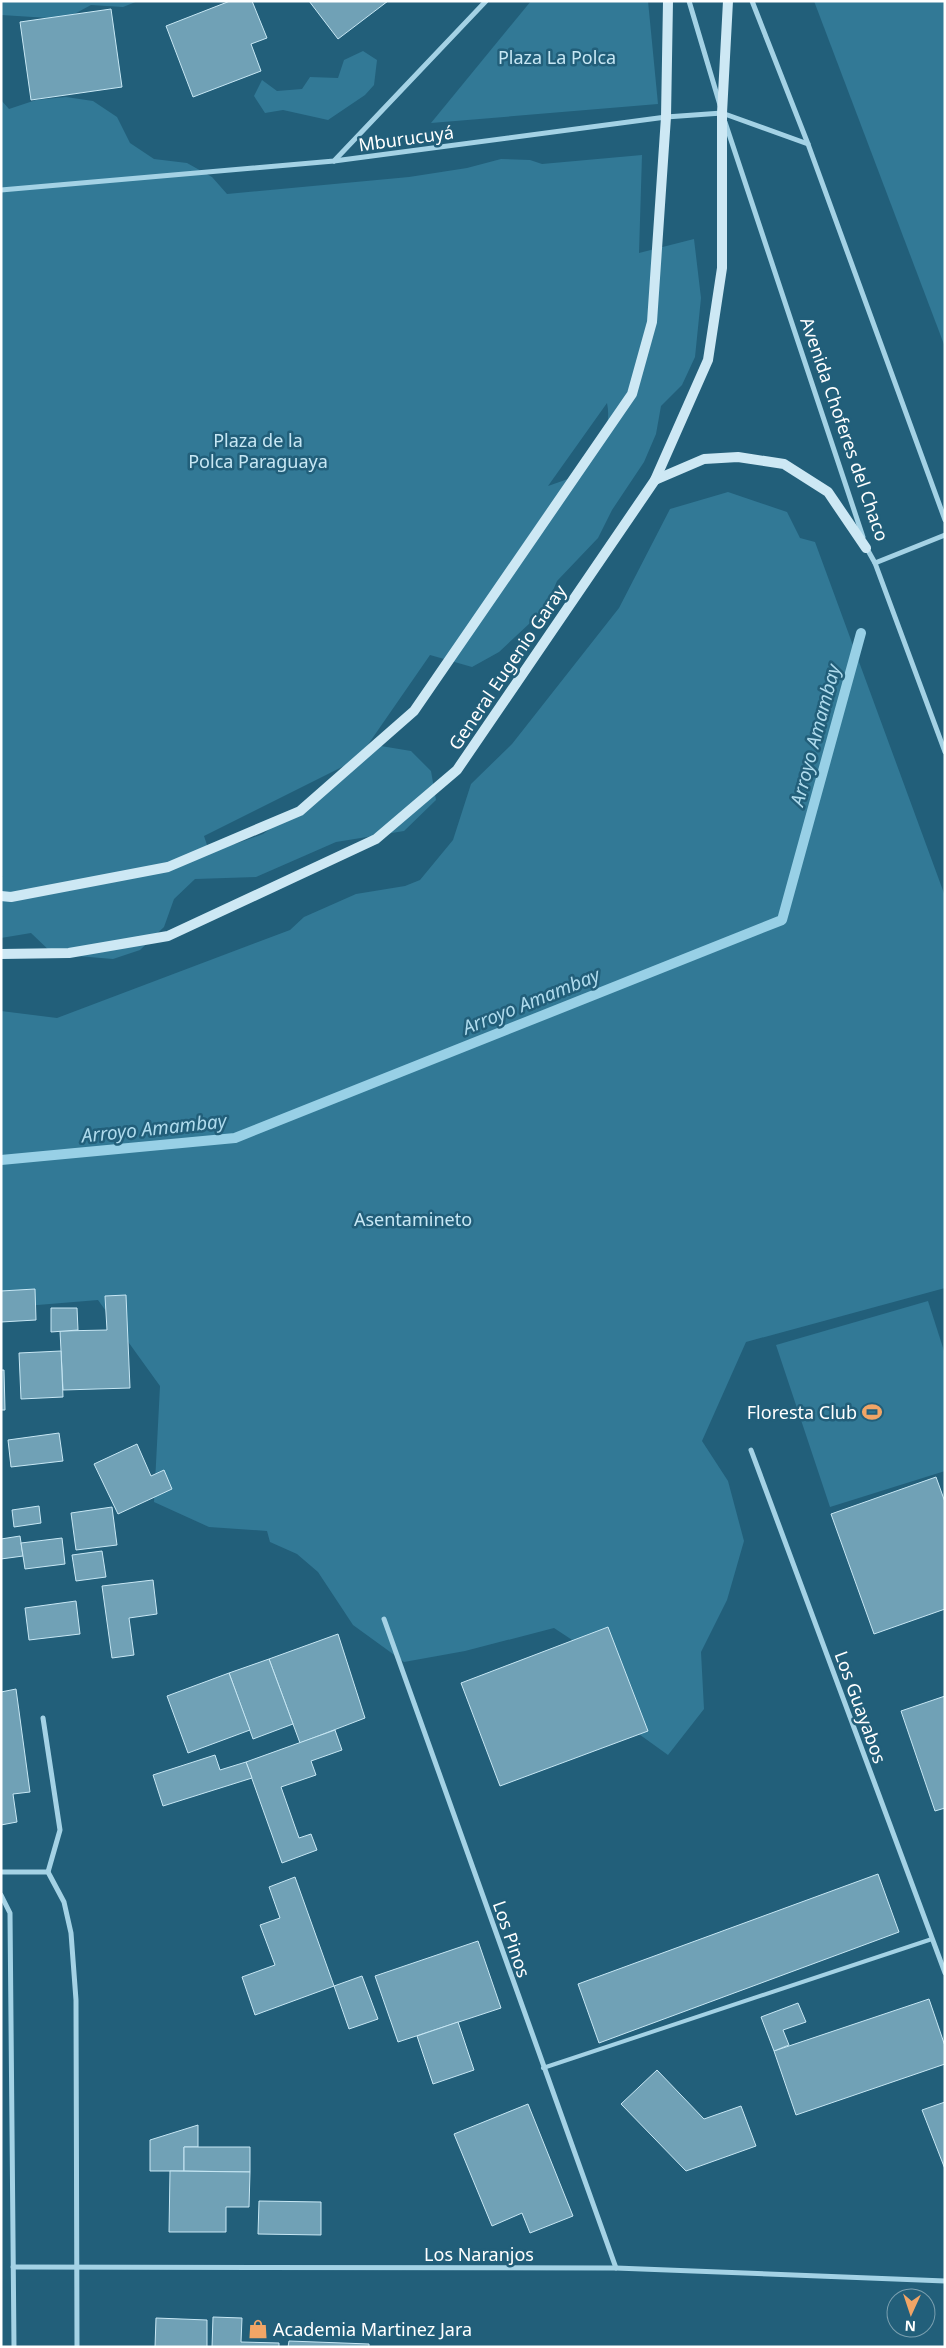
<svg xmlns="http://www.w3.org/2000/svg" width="946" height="2348" font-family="'Noto Sans',sans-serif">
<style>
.green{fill:#327996;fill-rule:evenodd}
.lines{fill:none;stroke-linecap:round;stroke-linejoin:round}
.stream{stroke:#98d0e6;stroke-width:10}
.building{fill:#70a1b6;stroke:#c7e7f4}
.lane{stroke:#a4d2e5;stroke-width:4}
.street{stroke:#a4d2e5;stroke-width:5}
.secondary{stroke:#cde8f4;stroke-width:10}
.labels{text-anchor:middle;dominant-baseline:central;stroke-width:5;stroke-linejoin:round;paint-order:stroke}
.park-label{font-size:18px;fill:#c7e7f4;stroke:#225f7a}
.street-label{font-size:18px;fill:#fff;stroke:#225f7a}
.poi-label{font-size:18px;fill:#fff;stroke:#225f7a;text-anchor:end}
.water-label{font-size:19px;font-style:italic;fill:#afdbed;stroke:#225f7a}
</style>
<rect width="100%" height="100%" fill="#225f7a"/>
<g class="green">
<polygon points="1,1 138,1 123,7 91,5 65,19 1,15"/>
<polygon points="531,1 648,1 658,104 431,123"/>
<polygon points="814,1 945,1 945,347"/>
<polygon points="363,51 377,60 374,85 365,95 328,120 283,110 265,113 254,96 262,80 277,91 302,89 310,77 338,78 344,60"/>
<path d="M66 97 93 101 117 117 130 143 154 159 187 163 212 177 227 194 409 177 467 168 501 159 530 160 542 164 642 155 639 253 694 239 701 298 695 357 682 385 661 406 656 434 644 462 612 510 598 538 557 581 545 609 499 652 472 667 430 655 358 759 204 836 207 845 235 844 263 834 381 746 411 751 431 771 436 800 404 831 336 842 256 877 195 879 174 899 164 927 140 950 113 959 53 954 31 933 1 938V877L3 876H1V100L9 109 36 100ZM607 403C612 425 600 453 584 469 577 477 559 482 548 486Z"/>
<polygon points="728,492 787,512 800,538 815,542 945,896 945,1288 746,1342 702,1441 728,1481 744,1541 727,1600 701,1652 704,1709 668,1755 618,1719 604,1661 554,1628 465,1651 404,1662 353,1625 318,1572 297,1554 270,1542 267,1531 209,1527 154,1502 160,1386 98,1300 1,1308 1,1011 57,1018 290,930 304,917 356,894 405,886 420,880 453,840 471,784 512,744 619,608 670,509"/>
<polygon points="928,1301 945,1354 945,1471 830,1507 776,1345"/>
</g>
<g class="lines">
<polyline class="stream" points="1,1160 235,1138 782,920 861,633"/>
</g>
<g class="building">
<polygon points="230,1 252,1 267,38 251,44 261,71 193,97 166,26"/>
<polygon points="309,1 388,1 338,39"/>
<polygon points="111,9 122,87 31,100 20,22"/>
<polygon points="35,1289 36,1320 1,1322 1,1291"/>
<polygon points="126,1295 130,1388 63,1390 60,1331 107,1330 105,1296"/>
<polygon points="51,1308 77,1308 78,1330 51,1332"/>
<polygon points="61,1351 63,1397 21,1399 19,1353"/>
<polygon points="1,1370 4,1370 5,1410 1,1410"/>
<polygon points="59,1433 63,1461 11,1467 8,1440"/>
<polygon points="137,1444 151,1476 164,1470 172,1489 118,1514 94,1464"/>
<polygon points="936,1477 945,1502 945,1609 874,1634 831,1514"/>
<polygon points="39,1506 41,1523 14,1527 12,1510"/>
<polygon points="112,1507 117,1545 76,1550 71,1513"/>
<polygon points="20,1536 23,1556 1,1559 1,1539"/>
<polygon points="62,1538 65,1564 25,1569 21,1543"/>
<polygon points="102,1551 106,1577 76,1581 72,1555"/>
<polygon points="153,1580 157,1614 129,1618 134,1655 112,1658 102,1586"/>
<polygon points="76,1601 80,1634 29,1640 25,1608"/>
<polygon points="608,1627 648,1731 500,1786 461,1683"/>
<polygon points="338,1634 365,1718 300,1743 269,1659"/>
<polygon points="269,1659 293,1724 253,1739 229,1673"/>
<polygon points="229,1673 250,1730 188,1753 167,1696"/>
<polygon points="16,1689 30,1792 13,1794 17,1822 1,1825 1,1692"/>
<polygon points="945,1696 945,1808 935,1811 901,1711"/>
<polygon points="335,1730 342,1750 311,1761 316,1775 281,1787 299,1838 311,1834 317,1850 282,1863 246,1762"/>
<polygon points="215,1755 220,1770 246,1762 252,1778 163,1806 153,1775"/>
<polygon points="878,1874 899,1932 599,2043 578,1984"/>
<polygon points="295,1877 334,1986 255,2015 242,1977 275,1965 260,1925 280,1918 269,1887"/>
<polygon points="478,1941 501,2008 398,2042 375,1976"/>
<polygon points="362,1976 378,2019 349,2029 334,1986"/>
<polygon points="929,1999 945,2046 945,2064 796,2115 774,2051"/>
<polygon points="798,2003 806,2022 783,2030 789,2045 774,2051 761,2017"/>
<polygon points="458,2022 474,2070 433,2084 417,2036"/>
<polygon points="657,2070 704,2119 741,2106 756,2146 686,2171 621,2104"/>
<polygon points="945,2102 945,2169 922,2110"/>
<polygon points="528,2104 573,2216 530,2233 522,2213 492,2226 454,2134"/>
<polygon points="198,2125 198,2147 184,2147 184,2171 150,2171 150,2140"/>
<polygon points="184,2147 250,2147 250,2172 184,2171"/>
<polygon points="170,2171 250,2172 249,2207 226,2207 226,2232 169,2232"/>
<polygon points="259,2201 321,2202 321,2235 258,2234"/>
<polygon points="213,2317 242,2318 241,2342 279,2343 279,2347 212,2347"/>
<polygon points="156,2318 207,2320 207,2347 155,2347"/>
<polygon points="289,2341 369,2344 369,2347 288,2347"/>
</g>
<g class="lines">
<polyline class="lane" points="543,2068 932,1939"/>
<g class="street">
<polyline points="689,1 720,105"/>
<polyline points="752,1 808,144 945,520"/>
<polyline points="725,122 863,537"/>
<polyline points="334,161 486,1"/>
<polyline points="1,190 334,161 666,117 722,113 808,144"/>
<polyline points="866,547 875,563 945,752"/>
<polyline points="875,563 945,535"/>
<polyline points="751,1450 945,1973"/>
<polyline points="384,1619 616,2268"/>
<polyline points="43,1718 60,1830 48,1872"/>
<polyline points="1,1872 48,1872 64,1902 71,1933 76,2000 77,2347"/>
<polyline points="1,1895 10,1913 14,2347"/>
<polyline points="13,2267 616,2268 945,2281"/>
</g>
<g class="secondary">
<polyline points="655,480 704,459 738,457 784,464 828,492 866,548"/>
<polyline points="1,896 11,897 168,867 300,811 414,711 632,394 652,322 666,117 668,1"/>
<polyline points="1,954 69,953 168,936 376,839 457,770 655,480 708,360 722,268 722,113 728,1"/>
</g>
</g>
<defs>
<symbol id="stadium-bare" viewBox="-9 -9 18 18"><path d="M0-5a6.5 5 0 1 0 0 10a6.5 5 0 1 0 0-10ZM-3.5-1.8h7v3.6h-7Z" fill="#f1a566" stroke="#225f7a" stroke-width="2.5" paint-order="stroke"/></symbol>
<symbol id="shop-bare" viewBox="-9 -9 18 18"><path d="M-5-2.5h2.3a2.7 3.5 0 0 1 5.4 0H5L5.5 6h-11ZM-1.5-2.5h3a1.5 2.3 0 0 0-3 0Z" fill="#f1a566" stroke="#225f7a" stroke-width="2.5" paint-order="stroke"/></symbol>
</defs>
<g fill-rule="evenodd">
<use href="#stadium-bare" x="858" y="1398" width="28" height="28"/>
<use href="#shop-bare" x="244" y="2315" width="28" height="28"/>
</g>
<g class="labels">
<g class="park-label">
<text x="557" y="57">Plaza La Polca</text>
<text x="258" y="440">Plaza de la<tspan x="258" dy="21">Polca Paraguaya</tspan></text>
<text x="413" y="1219">Asentamineto</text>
</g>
<g class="street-label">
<text transform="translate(406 138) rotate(-8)">Mburucuyá</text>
<text transform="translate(845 429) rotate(71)">Avenida Choferes del Chaco</text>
<text transform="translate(507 667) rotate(-56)">General Eugenio Garay</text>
<text transform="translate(861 1707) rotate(70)">Los Guayabos</text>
<text transform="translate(512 1939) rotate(71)">Los Pinos</text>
<text x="479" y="2254">Los Naranjos</text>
</g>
<g class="poi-label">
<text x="857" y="1412">Floresta Club</text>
<text x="273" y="2329" text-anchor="start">Academia Martinez Jara</text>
</g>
<g class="water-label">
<text transform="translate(815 735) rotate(-75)">Arroyo Amambay</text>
<text transform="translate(531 1001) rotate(-22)">Arroyo Amambay</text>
<text transform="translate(154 1128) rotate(-6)">Arroyo Amambay</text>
</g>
</g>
<rect width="946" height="2348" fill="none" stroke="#ffffff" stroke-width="5"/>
<g transform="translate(911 2313) rotate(183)"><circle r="24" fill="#225f7a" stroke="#7a9faf"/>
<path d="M0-4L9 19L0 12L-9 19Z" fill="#f1a566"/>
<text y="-8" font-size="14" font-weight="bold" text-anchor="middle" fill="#ffffff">N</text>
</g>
</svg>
